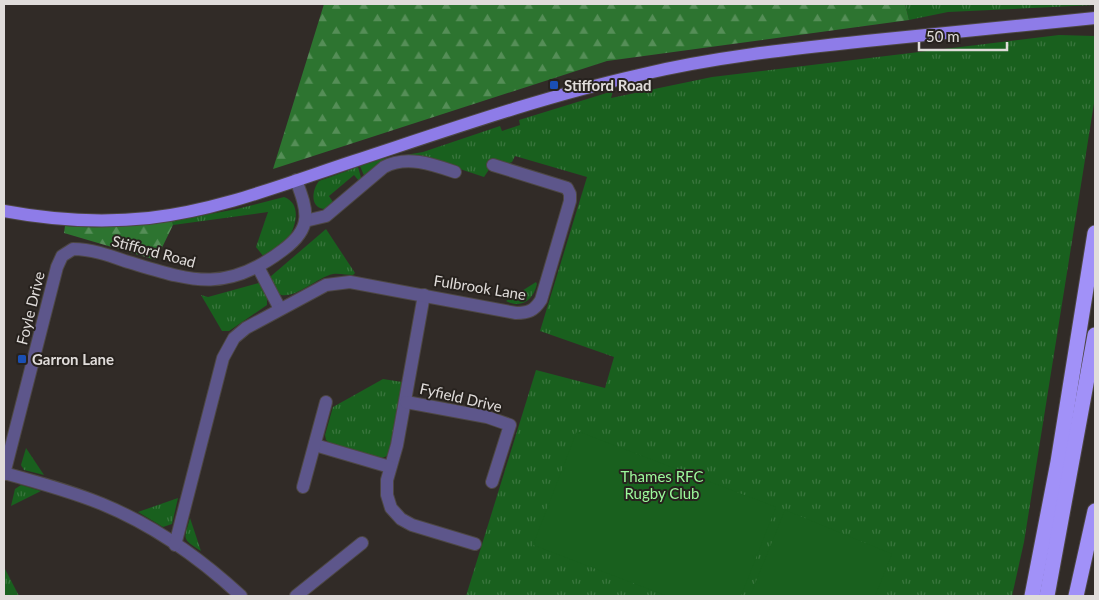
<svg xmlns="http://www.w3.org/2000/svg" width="1099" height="600" font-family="Lato,sans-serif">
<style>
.grass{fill:url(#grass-tufts)}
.forest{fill:url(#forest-firs)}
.garden{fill:#19601e}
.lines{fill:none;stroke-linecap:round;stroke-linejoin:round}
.minor-casing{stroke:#4d4744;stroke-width:14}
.major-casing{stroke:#4d4744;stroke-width:14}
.highway-casing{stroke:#4d4744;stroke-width:17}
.minor{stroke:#5d568b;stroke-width:12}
.major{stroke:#8e7ce8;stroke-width:12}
.highway{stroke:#a191f8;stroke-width:15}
.transit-dot{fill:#1a4fb4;stroke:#27221e;stroke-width:2}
.labels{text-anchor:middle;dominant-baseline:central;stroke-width:4;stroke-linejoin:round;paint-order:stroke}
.poi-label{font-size:15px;font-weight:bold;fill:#e0dcda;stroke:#27221e;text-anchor:start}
.street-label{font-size:15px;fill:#e0dcda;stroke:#27221e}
.park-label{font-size:15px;fill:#9cf99b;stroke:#27221e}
</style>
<defs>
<pattern id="grass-tufts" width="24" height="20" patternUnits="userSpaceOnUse" patternTransform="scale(1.25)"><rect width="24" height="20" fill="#19601e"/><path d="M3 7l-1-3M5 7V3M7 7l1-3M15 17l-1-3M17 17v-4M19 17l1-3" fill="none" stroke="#3a763e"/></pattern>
<pattern id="forest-firs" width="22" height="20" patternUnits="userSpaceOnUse" patternTransform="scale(1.25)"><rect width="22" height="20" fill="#2d7430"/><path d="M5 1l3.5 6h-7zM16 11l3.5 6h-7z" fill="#558e57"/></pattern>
</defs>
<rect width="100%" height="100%" fill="#312b27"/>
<g class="grass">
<polygon points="905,4 1095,4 1095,5 948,12 909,20"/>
<polygon points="1059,35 1095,36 1095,97 1024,542 1012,596 466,596 536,370 605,388 614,357 540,331 587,177 515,156 512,162 505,165 494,162 484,177 448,165 404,158 365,178 360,166 381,159 423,152 500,126 502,131 520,125 519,120 613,91 611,98 712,77"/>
<path d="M358 167 362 181H359L354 175 329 196 333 202 327 209C310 210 311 191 319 181Z"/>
<path d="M284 197C304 204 295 232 284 244 278 249 270 253 264 257L256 247 268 212 173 225 172 221 237 209Z"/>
<path d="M326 229 355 273 353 275C347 275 339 273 333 274 316 278 297 298 281 295L277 292 270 277Z"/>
<path d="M536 282 537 284C533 300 522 309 506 301Z"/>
<polygon points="259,283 267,297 267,305 229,331 222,331 201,295 208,297"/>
<polygon points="383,379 402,382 389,454 385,457 381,458 330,443 326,440 325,435 333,407"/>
<polygon points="26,448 44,475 24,470 21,465"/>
<polygon points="21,485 41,491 11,506 15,489"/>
<polygon points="178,498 172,524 163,527 138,512"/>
<path d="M190 518 201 551C181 538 184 540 190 518Z"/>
<polygon points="4,567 19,596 4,596"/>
</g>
<g class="forest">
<polygon points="324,4 905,4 909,20 607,61 273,169"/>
<path d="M172 221 173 225 156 260 64 233 65 226C101 229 137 226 172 221Z"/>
</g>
<g class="garden">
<polygon points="577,431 776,507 741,596 667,596 533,545"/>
<polygon points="785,510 892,554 875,596 750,596"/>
</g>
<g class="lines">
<defs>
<g id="minor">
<path d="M305 221 326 216 384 167C406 155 432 164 455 172"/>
<polyline points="258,267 280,309"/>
<polyline points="424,295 397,445 387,480 387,495 391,508 401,519 412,525 475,544"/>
<polyline points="406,402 487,417 510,425 492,482"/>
<polyline points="315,445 390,467"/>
<path d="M4 473C37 482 70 491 102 504 153 525 201 559 241 596"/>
<path d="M4 474 57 267 62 256 73 249C91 249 108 255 125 261 189 280 224 295 283 250 313 228 308 212 296 180"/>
<polyline points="303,487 326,402"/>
<path d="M175 545 223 358 234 338 246 328 326 285 350 282 516 313C528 313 534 311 541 300L570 201V194L567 188 493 165"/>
<polyline points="296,596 362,543"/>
</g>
<path id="major" d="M4 211C52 220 101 223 149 218 220 210 287 183 354 161 448 130 542 97 639 75 714 57 790 49 866 41 943 33 1019 26 1095 18"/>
<g id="highway">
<polyline points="1032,596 1058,462 1095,233"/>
<polyline points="1047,596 1095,335"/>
<polyline points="1076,596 1095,511"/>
</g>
</defs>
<use href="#minor" class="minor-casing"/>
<use href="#major" class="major-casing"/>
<use href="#highway" class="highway-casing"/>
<use href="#minor" class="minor"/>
<use href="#major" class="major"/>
<use href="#highway" class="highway"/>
</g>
<g class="transit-dot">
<rect x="549" y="80" width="10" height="10" rx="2.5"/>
<rect x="17" y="354" width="10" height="10" rx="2.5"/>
</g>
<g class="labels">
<g class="poi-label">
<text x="564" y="85">Stifford Road</text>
<text x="32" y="359">Garron Lane</text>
</g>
<g class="street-label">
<text transform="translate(154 251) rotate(15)">Stifford Road</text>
<text transform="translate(480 287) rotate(9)">Fulbrook Lane</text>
<text transform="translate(30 308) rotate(-76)">Foyle Drive</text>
<text transform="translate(461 397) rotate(13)">Fyfield Drive</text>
</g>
<g class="park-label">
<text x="662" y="476">Thames RFC<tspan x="662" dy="17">Rugby Club</tspan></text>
</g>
</g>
<rect width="1099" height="600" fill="none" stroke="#e0dcda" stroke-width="10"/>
<path d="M919 42v8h88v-8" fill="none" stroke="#e0dcda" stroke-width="2.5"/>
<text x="926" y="42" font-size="15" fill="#e0dcda" stroke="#27221e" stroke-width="4" paint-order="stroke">50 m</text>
</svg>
